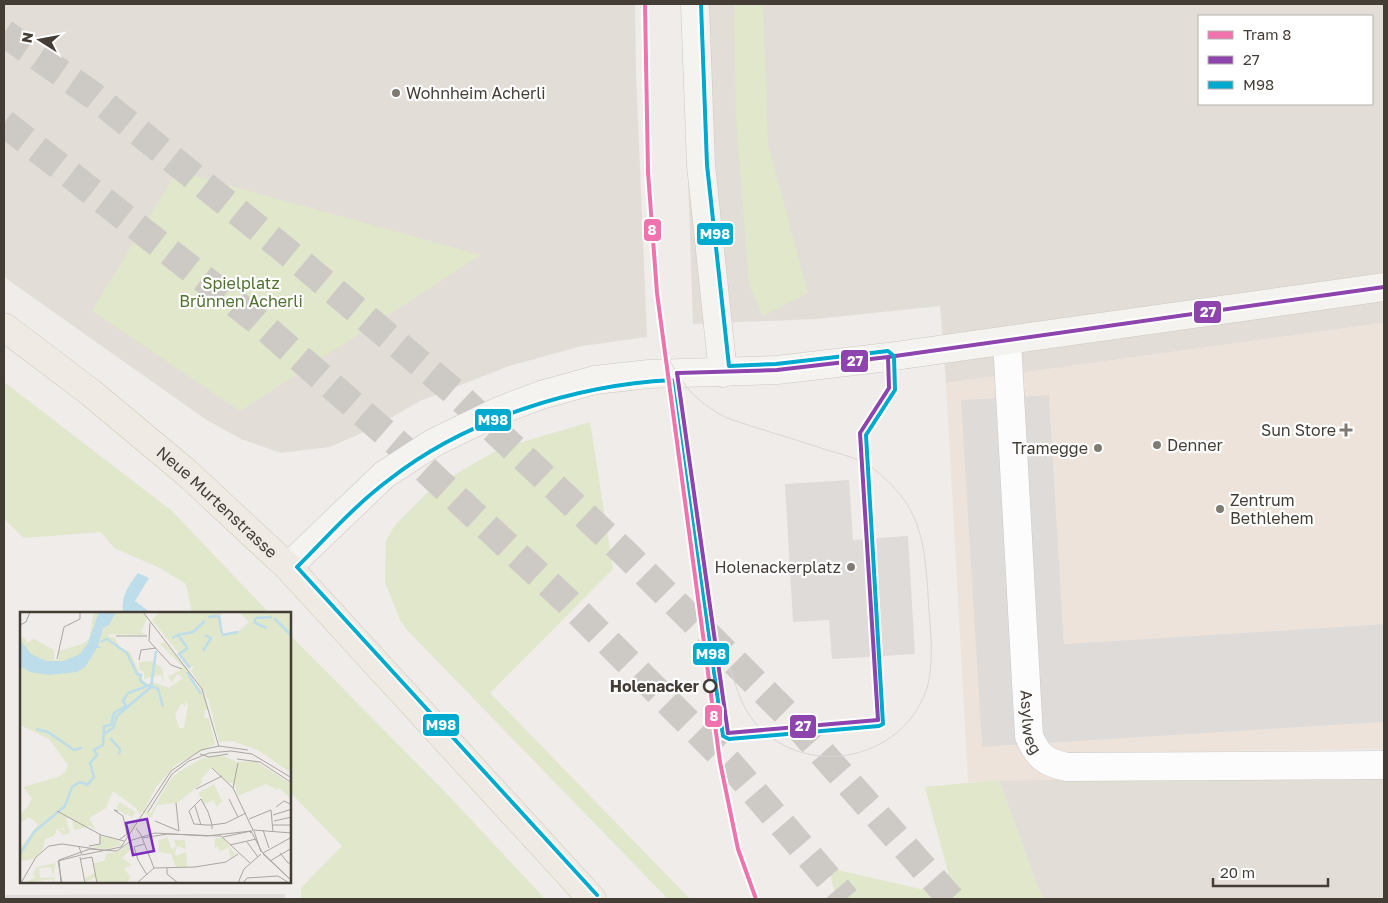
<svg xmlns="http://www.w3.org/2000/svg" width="1388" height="903" font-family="'Golos Text',sans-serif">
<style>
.residential{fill:#e3ddd7;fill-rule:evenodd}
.commercial{fill:#eee3da}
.green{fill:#e0e7cb}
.parking{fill:#dedbd9}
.water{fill:#bdddea}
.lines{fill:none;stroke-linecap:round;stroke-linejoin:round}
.highway-tunnel{stroke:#cdc9c5;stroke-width:28;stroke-dasharray:28 14;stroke-linecap:butt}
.street-casing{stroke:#cbc8c5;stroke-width:29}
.secondary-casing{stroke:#cec8c0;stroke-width:29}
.primary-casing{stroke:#d0c6b8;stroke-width:29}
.street{stroke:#fdfcfc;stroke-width:28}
.secondary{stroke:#f5f3ef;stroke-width:28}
.primary{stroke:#efeae4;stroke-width:28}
.tram{stroke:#d9d8d8;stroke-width:1}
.bus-1-casing{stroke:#fff;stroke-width:8}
.bus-2-casing{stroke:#fff;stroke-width:8}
.bus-1{stroke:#8e44ad;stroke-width:4}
.bus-2{stroke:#00a9ce;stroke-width:4}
.tram-1-casing{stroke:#fff;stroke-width:8}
.tram-1{stroke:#ef73ac;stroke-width:4}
.poi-dot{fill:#807a75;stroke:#fff;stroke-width:2}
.stop-dot{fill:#fff;stroke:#443d36;stroke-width:2.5}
.labels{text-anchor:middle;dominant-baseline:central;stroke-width:4.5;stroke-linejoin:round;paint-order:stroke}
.poi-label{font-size:16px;fill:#443d36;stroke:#fff;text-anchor:start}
.park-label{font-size:16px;fill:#4f712e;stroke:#fff}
.street-label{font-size:16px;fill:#443d36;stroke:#fff}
.stop-label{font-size:16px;font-weight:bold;fill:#443d36;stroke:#fff;text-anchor:end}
.inset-river{fill:none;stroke:#bdddea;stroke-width:2.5}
.inset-road{fill:none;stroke:#aba6a1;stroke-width:1}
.view{fill:#7b2cbf;fill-opacity:0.15;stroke:#7b2cbf;stroke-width:2.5}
.inset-edge{fill:none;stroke:#443d36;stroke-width:2.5}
.line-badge{stroke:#fff;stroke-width:2}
.badge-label{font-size:14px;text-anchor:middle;font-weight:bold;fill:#fff}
</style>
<rect width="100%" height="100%" fill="#efece9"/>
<g class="residential">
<polygon points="4,4 635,4 636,72 647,337 582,346 509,366 420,401 373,428 330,447 281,453 241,439 205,419 4,277"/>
<path d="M682 4H1384V323L946 383 940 306 816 319 693 324ZM1199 16H1372V104H1199Z"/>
<polygon points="1384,774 1384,899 1045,899 1038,888 999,780"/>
</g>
<polygon class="commercial" points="1384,323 1384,624 1064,644 1049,395 962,400 982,747 1384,722 1384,749 1071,753 1071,779 968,782 946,383"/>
<g class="green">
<polygon points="734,4 763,4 768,144 808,293 763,316 749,284 736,119"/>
<polygon points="177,171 481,255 240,411 92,311"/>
<polygon points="4,382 172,511 269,613 192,613 186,584 160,568 114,548 101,532 24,538 4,519"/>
<polygon points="590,422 613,569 490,693 690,899 668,899 408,631 400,620 385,582 386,541 395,525 432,488 499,449"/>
<polygon points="290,635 448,795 545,899 301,899 301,888 342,846 290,792"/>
<polygon points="999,780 1038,888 1045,899 836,899 829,868 955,897 925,787"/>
</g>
<g class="parking">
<polygon points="1049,395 1064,644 1384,624 1384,722 982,747 961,400"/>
<polygon points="849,480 853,540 908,536 915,654 832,659 829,620 793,622 785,484"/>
<polygon points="285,894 285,899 4,899 4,895"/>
</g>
<path class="water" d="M138 573 149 578 135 601 151 613H123C121 596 128 586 138 573Z"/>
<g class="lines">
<g class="highway-tunnel">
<polyline points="4,33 94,96 301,263 453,391 628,556 790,717 951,899"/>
<polyline points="4,123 255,319 398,444 568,602 731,765 846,899"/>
</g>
<defs>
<g id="street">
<path id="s1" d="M1007 341 1029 736C1037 756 1046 763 1067 767L1384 765"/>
</g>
<g id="secondary">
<polyline points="695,4 701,165 723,373"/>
<polyline points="288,567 384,475 433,443 499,411 541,395 595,380 649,374 777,370 888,357 1384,287"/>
</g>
<g id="primary">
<path id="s2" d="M4 327 90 392 187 473 288 567 592 899"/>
</g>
</defs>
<use href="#street" class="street-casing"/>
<use href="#secondary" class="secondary-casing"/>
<use href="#primary" class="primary-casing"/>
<use href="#street" class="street"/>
<use href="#secondary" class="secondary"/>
<use href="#primary" class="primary"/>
<path class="tram" d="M662 343C677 379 692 400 727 418 759 429 791 438 824 449 839 454 860 458 873 468 920 506 924 536 928 594 929 623 935 655 928 684 908 758 811 781 758 726 743 711 737 689 730 669"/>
<defs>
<g id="bus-1">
<polyline points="677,373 777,370 888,357 1384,287"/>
<polyline points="677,373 728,733"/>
<polyline points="878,720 860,433 889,388 888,357"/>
<polyline points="728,733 878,720"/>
</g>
<path id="bus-2" d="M597 895 297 567C327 537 356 504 390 479 467 419 575 385 672 380L723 736 729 739 879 726 883 724 866 435 895 390 894 356 888 351 776 364 729 366 707 165 701 4"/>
</defs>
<use href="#bus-1" class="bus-1-casing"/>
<use href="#bus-2" class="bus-2-casing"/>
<use href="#bus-1" class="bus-1"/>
<use href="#bus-2" class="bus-2"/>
<defs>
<polyline id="tram-1" points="645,4 648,172 657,293 720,762 738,849 756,899"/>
</defs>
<use href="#tram-1" class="tram-1-casing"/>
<use href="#tram-1" class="tram-1"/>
</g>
<g class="poi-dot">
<circle cx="396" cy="93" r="5"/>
<path d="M1343.5 422.5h5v5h5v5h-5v5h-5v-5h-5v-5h5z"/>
<circle cx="1157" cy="445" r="5"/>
<circle cx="1098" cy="448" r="5"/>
<circle cx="1220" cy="509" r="5"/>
<circle cx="851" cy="567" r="5"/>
</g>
<circle class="stop-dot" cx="710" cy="686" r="6"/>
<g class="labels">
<g class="poi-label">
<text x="406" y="93">Wohnheim Acherli</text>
<text x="1336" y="430" text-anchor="end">Sun Store</text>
<text x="1167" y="445">Denner</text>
<text x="1088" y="448" text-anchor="end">Tramegge</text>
<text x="1230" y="500">Zentrum<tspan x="1230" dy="18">Bethlehem</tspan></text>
<text x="841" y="567" text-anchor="end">Holenackerplatz</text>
</g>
<g class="park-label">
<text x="241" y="283">Spielplatz<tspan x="241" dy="18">Brünnen Acherli</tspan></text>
</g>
<g class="street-label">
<text stroke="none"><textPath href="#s2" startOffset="276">Neue Murtenstrasse</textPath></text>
<text stroke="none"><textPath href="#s1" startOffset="382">Asylweg</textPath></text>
</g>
<g class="stop-label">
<text x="699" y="686">Holenacker</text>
</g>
</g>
<g transform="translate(20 612)">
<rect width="271" height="271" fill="#efece9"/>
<path d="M74 0 124 2 127 6 121 20 127 23 89 22V25H94L100 35 110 40 123 69 130 73 133 70 149 76 163 66 157 62 152 71 148 65 164 56 140 32 144 30 168 57 166 61 181 78 189 98H185L184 106H189L195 132 155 153 136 175 124 198 131 201 150 168 160 159 183 146 203 144 217 150 235 149 271 172V187L259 176 257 178 246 172 218 184 214 171H209L192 155 181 167 182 171 157 191 137 193 131 206 122 199 107 226 106 219 120 203 116 196 93 179 86 196 69 206 76 218 70 214 54 218 52 207 46 206 50 221 43 223 38 218 43 217 45 221 44 216 37 217 34 224 25 227 23 237 13 247 0 249V237L18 212 9 205 0 211V202L7 196 12 186 3 175 38 165 45 160 48 153 29 127 0 113V25L5 26 7 31 14 27 34 38V48H39V39L62 32 69 27ZM166 89 168 93 164 116H159L155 102 162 91 165 95ZM139 0H199L203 2 199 4 202 23 219 19 229 10 219 0H271V161L238 138 212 129 199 130 189 89 171 58 175 54 170 55 132 8ZM133 49 142 56 144 70 141 63 124 67V60L119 58V50ZM194 172 202 189 197 195 193 188 185 192 178 181ZM100 190 115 200 112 206 108 203 110 199 106 203 96 196ZM146 222 152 238 156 234 154 228H165L166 237 157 234 155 241 156 244 166 240 167 255H156L151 242 139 240 138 228 147 226ZM80 224 97 228 102 233 84 237 71 235 79 233ZM195 226H203L215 242 210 246 209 236 199 239 198 235H195ZM110 231 114 234 102 246 112 253 104 256 110 265 108 270 78 271 76 265 66 270 65 266 75 261 74 251 84 249 87 241 98 240ZM36 251 32 266 35 265 34 270 31 267 6 271 16 264H12L17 255ZM31 255 33 265 20 266 19 256Z" fill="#e0e7cb" fill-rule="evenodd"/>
<path d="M79 0H96L89 13 83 16 78 34 82 36H77L65 55 57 60 29 63 10 60 0 54V28L11 42 26 49H44L60 42 68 31Z" fill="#bdddea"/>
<path class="inset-river" d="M188 5 199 4 202 22M235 6V11L247 16M236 6 252 5M254 6 272 24M157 23 173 20 185 9M202 23 218 20M152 26 158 23 167 35M168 36 159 42 170 56M183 39 191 26 185 23M167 60 181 82M128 73 138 77 143 95M16 117 28 120 54 138 62 136M84 122 93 116 97 104 131 75 136 39M90 126 100 137 99 142M0 242 14 220 45 194 52 175 60 170 67 173 74 165 70 151 77 143 74 138 83 133 84 114 91 113 94 101 106 94 103 89 108 81 127 74 120 68 121 63 117 62 107 41 87 27 81 30"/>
<path class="inset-road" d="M123 0 182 77 199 135M130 11 129 29 151 53 162 57M0 13 6 10 10 0M96 24H127M37 47 44 15 60 7V0M119 48 121 38 136 36M199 134 228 138M180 142 189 145 208 142M217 147 240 150 272 171M192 156 213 176 233 218M213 176 218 151M176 177 202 164M209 187 218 205M175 194 181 213M256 195 264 189 272 193M37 199 81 223 104 229M98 199 94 198 103 204 107 222 99 228M128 200 152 162 169 149 189 141 211 139 232 142 272 166M253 203 272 197M229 207 251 198 253 220M135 209 159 219 156 191M254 209 272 205M253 213H272M116 216 121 223 134 256M192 217V213L191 209 188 200 181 187 169 199 174 212 187 213H192L206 211 226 201M243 218 249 236M234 219 241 240M230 221 233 218 272 221M203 225 231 219M122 226 148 222 201 224 230 251M227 230 238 245M124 232 114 235 118 248 127 263M210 233 236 227M69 234 80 232V222M59 235 62 243 101 235 151 159 181 138 199 134M243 241 272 225M260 241 268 251H272M243 242 272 269M60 245 65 271M61 247 72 245 77 271M250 249 272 236M134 256 175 255 206 250 218 242M147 256V262L158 271M1 271 16 245 29 234 42 232 82 238M41 271 39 248 70 237 97 239 112 228 135 221 187 224 231 219 242 240 272 269M42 271 38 249 61 243M117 271 134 256M218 271 224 257 241 242M223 271 227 266 258 264 269 271"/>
<path class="view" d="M127 207 134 239 113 243 106 211Z"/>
<rect width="271" height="271" class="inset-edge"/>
</g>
<g class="line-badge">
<rect x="643" y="218" width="19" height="24" rx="5" fill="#ef73ac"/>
<rect x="696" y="222" width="38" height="24" rx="5" fill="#00a9ce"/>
<rect x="1193" y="300" width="29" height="24" rx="5" fill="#8e44ad"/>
<rect x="840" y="349" width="29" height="24" rx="5" fill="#8e44ad"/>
<rect x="474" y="408" width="38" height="24" rx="5" fill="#00a9ce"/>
<rect x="692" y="642" width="38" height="24" rx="5" fill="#00a9ce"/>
<rect x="704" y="704" width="19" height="24" rx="5" fill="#ef73ac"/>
<rect x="422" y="713" width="38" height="24" rx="5" fill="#00a9ce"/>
<rect x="789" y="714" width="28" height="25" rx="5" fill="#8e44ad"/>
</g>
<g class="badge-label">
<text x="652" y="235">8</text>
<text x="715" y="239">M98</text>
<text x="1208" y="317">27</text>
<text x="855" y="366">27</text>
<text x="493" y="425">M98</text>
<text x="711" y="659">M98</text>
<text x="714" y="721">8</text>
<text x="441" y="730">M98</text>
<text x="803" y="731">27</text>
</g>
<rect width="1388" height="903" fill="none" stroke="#443d36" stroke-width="10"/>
<rect x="1198" y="15" width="175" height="90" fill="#ffffff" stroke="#b4b1af"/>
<rect x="1208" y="31" width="25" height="8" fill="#ef73ac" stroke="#b4b1af"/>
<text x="1243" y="40" font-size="15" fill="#443d36">Tram 8</text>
<rect x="1208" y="56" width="25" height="8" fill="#8e44ad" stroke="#b4b1af"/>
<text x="1243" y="65" font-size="15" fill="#443d36">27</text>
<rect x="1208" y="81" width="25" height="8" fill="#00a9ce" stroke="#b4b1af"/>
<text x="1243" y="90" font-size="15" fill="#443d36">M98</text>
<g transform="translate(40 40) rotate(281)" stroke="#ffffff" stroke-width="4" paint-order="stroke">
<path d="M0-4L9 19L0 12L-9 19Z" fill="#443d36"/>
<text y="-8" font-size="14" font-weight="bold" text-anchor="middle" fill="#443d36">N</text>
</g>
<path d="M1213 878v8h115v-8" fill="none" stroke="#443d36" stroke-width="2.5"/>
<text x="1220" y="878" font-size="15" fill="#443d36" stroke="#ffffff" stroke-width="4" paint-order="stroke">20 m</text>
</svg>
